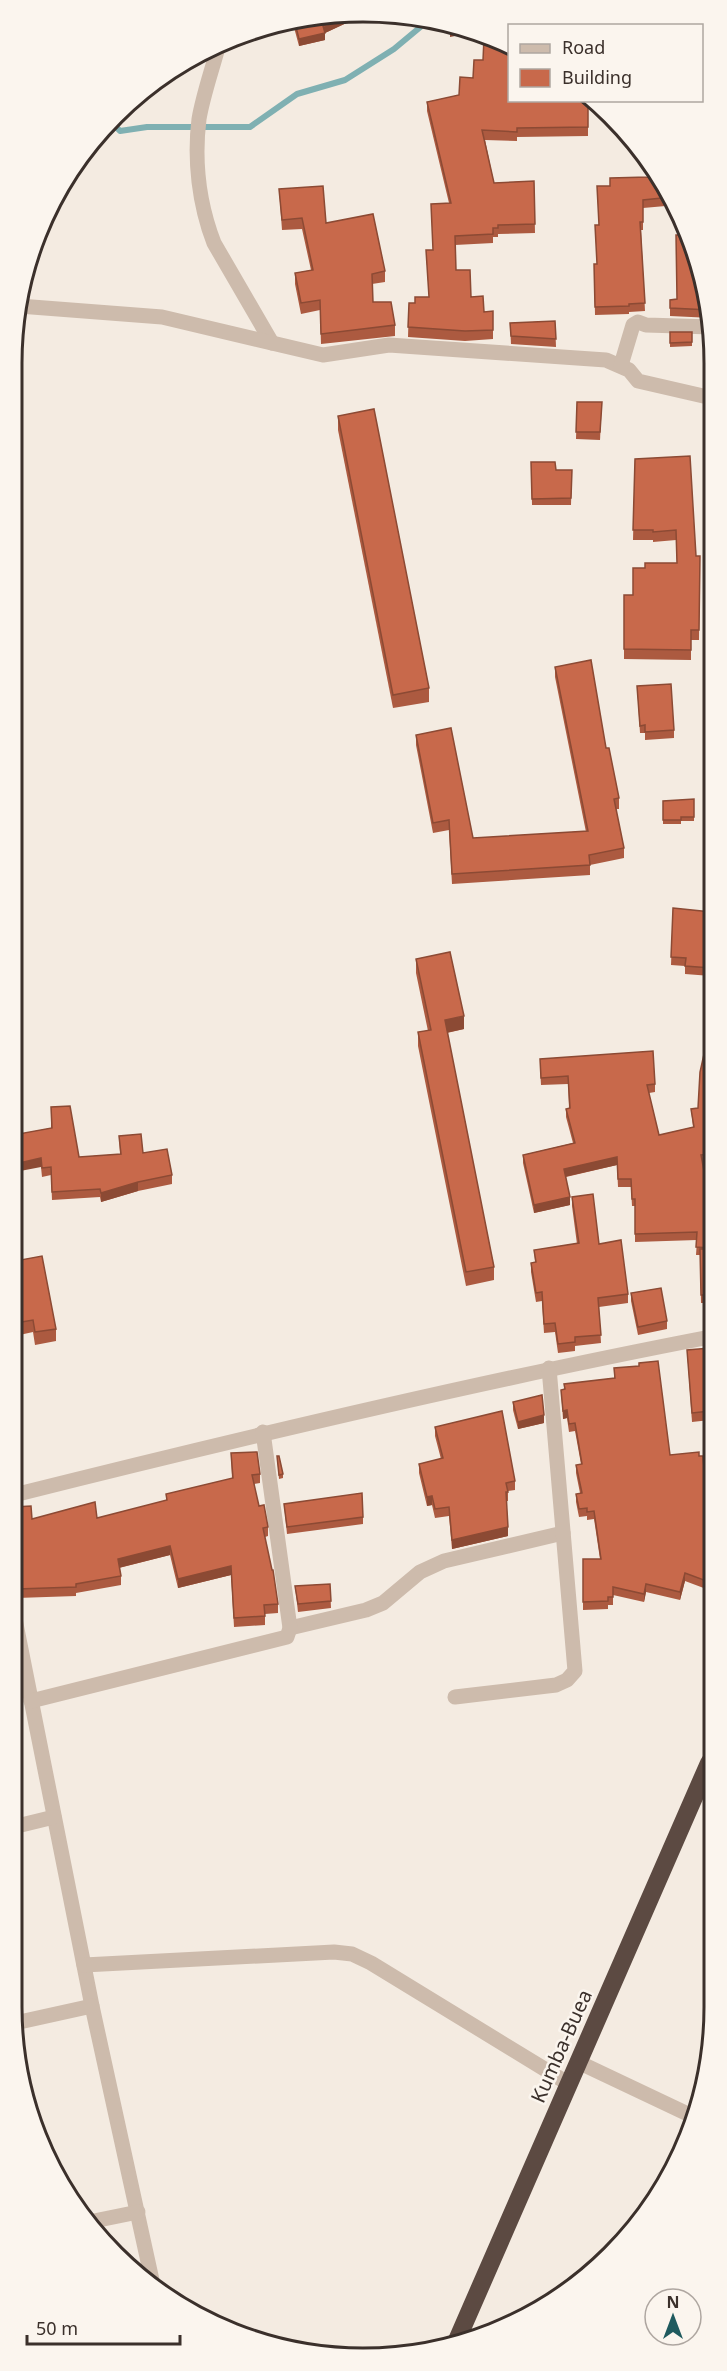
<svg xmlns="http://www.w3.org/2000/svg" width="727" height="2371" font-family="'Noto Sans',sans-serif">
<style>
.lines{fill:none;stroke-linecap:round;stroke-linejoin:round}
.stream{stroke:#7fb0b2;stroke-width:6}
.minor{stroke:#cdbbac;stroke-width:15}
.highway{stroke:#5c4a42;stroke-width:18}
.wall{fill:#ac5a40}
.shaded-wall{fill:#8c4a34}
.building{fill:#c8694b;stroke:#8c4a34;stroke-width:1.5}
.labels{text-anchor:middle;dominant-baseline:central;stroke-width:5;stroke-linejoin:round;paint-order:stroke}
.street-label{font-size:20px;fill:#3b302b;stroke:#fbf5ee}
.rim{fill:none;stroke:#3b302b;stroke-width:3}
</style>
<rect width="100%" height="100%" fill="#f4ebe1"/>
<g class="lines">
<polyline class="stream" points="114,125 120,131 147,127 250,127 297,94 345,80 394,49 430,19"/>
<g class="minor">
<path d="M217 51C211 73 203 96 199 119 194 160 199 204 214 243L272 343"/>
<polyline points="19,306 162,317 323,355 389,345 606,360 629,370 638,381 712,398"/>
<polyline points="621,365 633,325 638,322 646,325 712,327"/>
<path d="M14 1495C245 1437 476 1382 710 1337"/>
<polyline points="14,1614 92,2006 152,2280"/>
<polyline points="290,1628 366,1610 383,1603 420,1572 444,1561 563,1533"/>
<polyline points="455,1697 556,1685 567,1680 575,1671 549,1368"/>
<polyline points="31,1701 287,1637 290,1628 263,1432"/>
<polyline points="13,1827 54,1817"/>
<polyline points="84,1965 334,1952 352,1954 371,1963 569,2084"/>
<polyline points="15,2023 92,2006"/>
<polyline points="578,2062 692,2116"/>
<polyline points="89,2222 138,2212"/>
</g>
<polyline class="highway" points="454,2347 709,1763"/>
</g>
<g class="wall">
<polygon points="295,19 355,19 325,33 325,40 299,46 292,20"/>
<polygon points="483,60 588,100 588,136 517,137 517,141 485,140 494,183 534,181 535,233 498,234 498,237 493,237 493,243 455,245 456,270 471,297 484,312 493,311 493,339 465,341 408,337 409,303 415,303 429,297 426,250 433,250 449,203 427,111 427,102 459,95 473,78"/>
<polygon points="646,159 677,205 643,208 643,230 641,230 645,311 629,312 629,314 595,315 594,264 597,264 598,225 648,177"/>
<polygon points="279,189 326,223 385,271 385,282 372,284 373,302 395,325 395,336 321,344 320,310 301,314 295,284 295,273 311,270 302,229 282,230"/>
<polygon points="687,235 712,318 670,316 670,300 677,299"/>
<polygon points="555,321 556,347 511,344 510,323"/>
<polygon points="670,332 692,332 692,346 670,347"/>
<polygon points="577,402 602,402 600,440 576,439"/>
<polygon points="338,416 429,688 429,702 393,708 338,430"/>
<polygon points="635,459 696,556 700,556 699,640 691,640 691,660 624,659 624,595 633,595 645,568 677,563 676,540 653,542 653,540 633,540"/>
<polygon points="531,462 556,470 572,470 571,505 532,505"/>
<polygon points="555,667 606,748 619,798 619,809 616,809 624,848 624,858 590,865 590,875 452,884 449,830 433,833 416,745 416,735 473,838 586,832 555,677"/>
<polygon points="637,686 674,730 674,738 645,740 645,733 640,733"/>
<polygon points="694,799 694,821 681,821 681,824 663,824 663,801"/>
<polygon points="673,908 711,912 711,976 685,974 685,966 671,965"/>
<polygon points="416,959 464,1029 447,1033 494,1267 494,1280 466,1286 418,1046 418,1032 428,1031 416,973"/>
<polygon points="710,1037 710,1162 702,1163 707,1187 710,1188 710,1303 701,1303 700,1255 696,1255 697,1240 635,1242 635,1206 632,1206 631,1187 618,1187 617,1165 566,1177 570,1205 534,1213 523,1163 523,1155 573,1143 566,1117 566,1109 569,1108 568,1084 541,1085 540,1067 655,1084 655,1092 649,1093 659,1135 693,1127 691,1109 698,1108"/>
<polygon points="51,1107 79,1157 120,1154 119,1136 172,1175 172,1184 138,1191 101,1202 100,1197 52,1200 51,1175 42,1177 41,1167 19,1134 51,1128"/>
<polygon points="572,1197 628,1294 628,1303 599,1307 601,1343 575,1346 575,1351 558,1353 555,1332 544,1333 542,1301 536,1302 531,1272 531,1263 535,1262 534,1250 577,1244 572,1206"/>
<polygon points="15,1261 56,1329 56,1341 35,1345 33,1332 15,1336"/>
<polygon points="631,1293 667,1321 667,1329 638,1335 631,1301"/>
<polygon points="710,1348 710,1420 692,1422 687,1350"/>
<polygon points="614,1368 670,1455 699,1456 706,1492 709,1492 709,1590 685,1581 680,1600 646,1592 644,1602 613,1595 613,1605 608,1605 608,1609 583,1610 583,1559 600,1559 594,1519 587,1520 587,1516 579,1517 576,1502 576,1494 580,1493 576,1473 576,1465 581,1464 575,1431 569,1432 567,1418 563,1419 561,1390 564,1389 564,1384 614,1378"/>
<polygon points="513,1402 544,1423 518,1429 513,1410"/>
<polygon points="435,1427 515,1481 515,1490 508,1491 508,1501 506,1501 508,1536 452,1549 449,1516 435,1518 432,1505 427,1506 419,1473 419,1464 441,1459 435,1436"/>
<polygon points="231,1453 260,1474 260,1483 254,1484 259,1506 268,1527 268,1536 265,1537 278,1604 278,1613 265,1614 265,1625 234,1627 231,1575 178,1588 170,1555 119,1568 121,1576 121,1585 76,1593 76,1596 17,1598 16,1553 14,1553 14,1507 32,1519 97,1518 166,1501 166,1494 232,1479"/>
<polygon points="277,1456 283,1474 283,1478 279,1479"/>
<polygon points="284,1504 363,1517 363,1524 287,1534"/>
<polygon points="330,1584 331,1608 298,1612 295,1586"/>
</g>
<g class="shaded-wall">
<polygon points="340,19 355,19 325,33 325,40 299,46 299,39"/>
<polygon points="457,28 470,33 450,37 450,30"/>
<polygon points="464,1016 464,1029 445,1033 445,1020"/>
<polygon points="617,1157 617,1165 564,1177 564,1169"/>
<polygon points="41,1158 41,1167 15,1172 15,1164"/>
<polygon points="138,1182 138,1191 101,1202 101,1193"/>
<polygon points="570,1197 570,1205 534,1213 534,1205"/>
<polygon points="567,1410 567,1418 563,1419 563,1411"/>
<polygon points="544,1415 544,1423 518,1429 518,1422"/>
<polygon points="432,1496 432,1505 427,1506 427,1497"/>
<polygon points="508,1527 508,1536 452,1549 452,1540"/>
<polygon points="170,1546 170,1555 118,1568 118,1559"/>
<polygon points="231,1566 231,1575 178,1588 178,1579"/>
<polygon points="685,1573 685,1581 680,1600 680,1592"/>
<polygon points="646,1584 646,1592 644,1602 644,1594"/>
</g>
<g class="building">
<polygon points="294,19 340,19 323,26 325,33 299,39"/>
<polygon points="449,25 457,28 450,30"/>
<polygon points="484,38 510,48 510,100 588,100 588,127 517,128 517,132 482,130 494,183 534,181 535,224 498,225 498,228 493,228 493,234 455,236 456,270 470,270 471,297 483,296 484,312 493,311 493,330 465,331 408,327 409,303 415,303 415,297 429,297 426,250 433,250 431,204 451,203 427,102 459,95 460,77 473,78 474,60 483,60"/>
<polygon points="647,160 672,197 643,200 643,222 640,222 645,303 629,304 629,306 595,307 594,264 597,264 595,225 599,225 597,186 610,186 610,178 648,177"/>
<polygon points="323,186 326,223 373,214 385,271 372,274 373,302 391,302 395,325 321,334 320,300 301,303 295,273 313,270 302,218 282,220 279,189"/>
<polygon points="676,235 687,235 710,310 670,308 670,300 677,299"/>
<polygon points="555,321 556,339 511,336 510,323"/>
<polygon points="670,332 692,332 692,342 670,343"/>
<polygon points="577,402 602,402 600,432 576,432"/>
<polygon points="374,409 429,688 393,695 338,416"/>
<polygon points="690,456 696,556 700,556 699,630 691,630 691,650 624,649 624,595 633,595 633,568 645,568 645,563 677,563 676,530 653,532 653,530 633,530 635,459"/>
<polygon points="531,462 555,462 556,470 572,470 571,498 532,499"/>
<polygon points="591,660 606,748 609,748 619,798 614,799 624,848 589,855 590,865 452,874 449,820 433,823 416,735 451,728 473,838 588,831 555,667"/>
<polygon points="671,684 674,730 645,732 645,725 640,726 637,686"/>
<polygon points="694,799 694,817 681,817 681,820 663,820 663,801"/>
<polygon points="673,908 711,912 711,968 685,966 686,958 671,957"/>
<polygon points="450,952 464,1016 445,1020 494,1267 466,1272 418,1032 431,1030 416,959"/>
<polygon points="708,1036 710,1037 710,1154 701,1155 707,1187 710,1188 710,1248 696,1247 697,1232 635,1234 635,1199 632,1199 631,1179 618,1179 617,1157 564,1169 570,1197 534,1205 523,1155 575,1143 566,1109 570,1108 568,1076 541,1078 540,1059 653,1051 655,1084 647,1085 659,1135 694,1127 691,1109 698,1108 700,1072"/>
<polygon points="70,1106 79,1157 121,1154 119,1136 141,1134 143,1153 167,1149 172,1175 138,1182 101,1193 100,1189 52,1192 51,1167 42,1168 41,1158 15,1164 16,1119 19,1134 52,1128 51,1107"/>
<polygon points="593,1194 599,1244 621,1240 628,1294 598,1298 601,1335 575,1337 575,1342 558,1344 555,1323 544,1324 542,1292 536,1293 531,1263 536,1262 534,1250 579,1243 572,1197"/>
<polygon points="700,1249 710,1249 710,1295 701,1295"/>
<polygon points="42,1256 56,1329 35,1332 33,1320 15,1323 15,1261"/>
<polygon points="661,1288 667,1321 638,1327 631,1293"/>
<polygon points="710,1348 710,1411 692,1413 687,1350"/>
<polygon points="658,1361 670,1455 699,1452 699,1456 703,1456 706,1492 709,1492 709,1582 685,1573 680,1592 646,1584 644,1594 613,1587 613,1597 608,1597 608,1601 583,1602 583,1559 601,1559 594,1511 587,1512 587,1508 579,1509 576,1494 582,1493 576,1465 582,1464 575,1423 569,1424 567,1410 563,1411 561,1390 565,1389 564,1384 615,1378 614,1368 639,1366 639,1363"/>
<polygon points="542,1395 544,1415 518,1422 513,1402"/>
<polygon points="502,1411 515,1481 506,1483 508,1492 506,1492 508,1527 452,1540 449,1507 435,1509 432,1496 427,1497 419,1464 443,1458 435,1427"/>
<polygon points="257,1452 260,1474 252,1475 259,1506 264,1505 268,1527 263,1528 272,1570 273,1570 278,1604 264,1605 265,1616 234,1618 231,1566 178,1579 170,1546 118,1559 121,1576 76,1584 76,1587 17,1589 16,1544 14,1544 14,1507 31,1506 32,1519 95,1502 97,1518 167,1500 166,1494 233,1478 231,1453"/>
<polygon points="277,1456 279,1456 283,1474 279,1475"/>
<polygon points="362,1493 363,1517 287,1527 284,1504"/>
<polygon points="330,1584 331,1601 298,1604 295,1586"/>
</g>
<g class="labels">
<g class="street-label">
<text transform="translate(561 2046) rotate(-66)">Kumba-Buea</text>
</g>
</g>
<path d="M0 0H727V2371H0ZM363 22H363A341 341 0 0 1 704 363V2007A341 341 0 0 1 363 2348H363A341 341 0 0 1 22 2007V363A341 341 0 0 1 363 22Z" fill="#fbf5ee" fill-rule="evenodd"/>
<path class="rim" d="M363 22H363A341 341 0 0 1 704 363V2007A341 341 0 0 1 363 2348H363A341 341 0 0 1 22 2007V363A341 341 0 0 1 363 22Z"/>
<rect x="508" y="24" width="195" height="78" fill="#fbf5ee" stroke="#aea6a0" stroke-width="1.5"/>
<rect x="520" y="44" width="30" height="9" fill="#cdbbac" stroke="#aea6a0" stroke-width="1.5"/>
<text x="562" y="54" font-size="18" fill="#3b302b">Road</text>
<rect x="520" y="69" width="30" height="18" fill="#c8694b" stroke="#aea6a0" stroke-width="1.5"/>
<text x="562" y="84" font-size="18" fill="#3b302b">Building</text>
<g transform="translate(673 2317)"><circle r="28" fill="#fbf5ee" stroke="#aea6a0" stroke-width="1.5"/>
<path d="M0-4.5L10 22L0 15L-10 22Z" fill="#1f5a5e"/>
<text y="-9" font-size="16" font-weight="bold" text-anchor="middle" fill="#3b302b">N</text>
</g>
<path d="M27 2335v9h153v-9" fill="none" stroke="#3b302b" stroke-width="3"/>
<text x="36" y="2335" font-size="18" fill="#3b302b" stroke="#fbf5ee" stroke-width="4.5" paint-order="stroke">50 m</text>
</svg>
